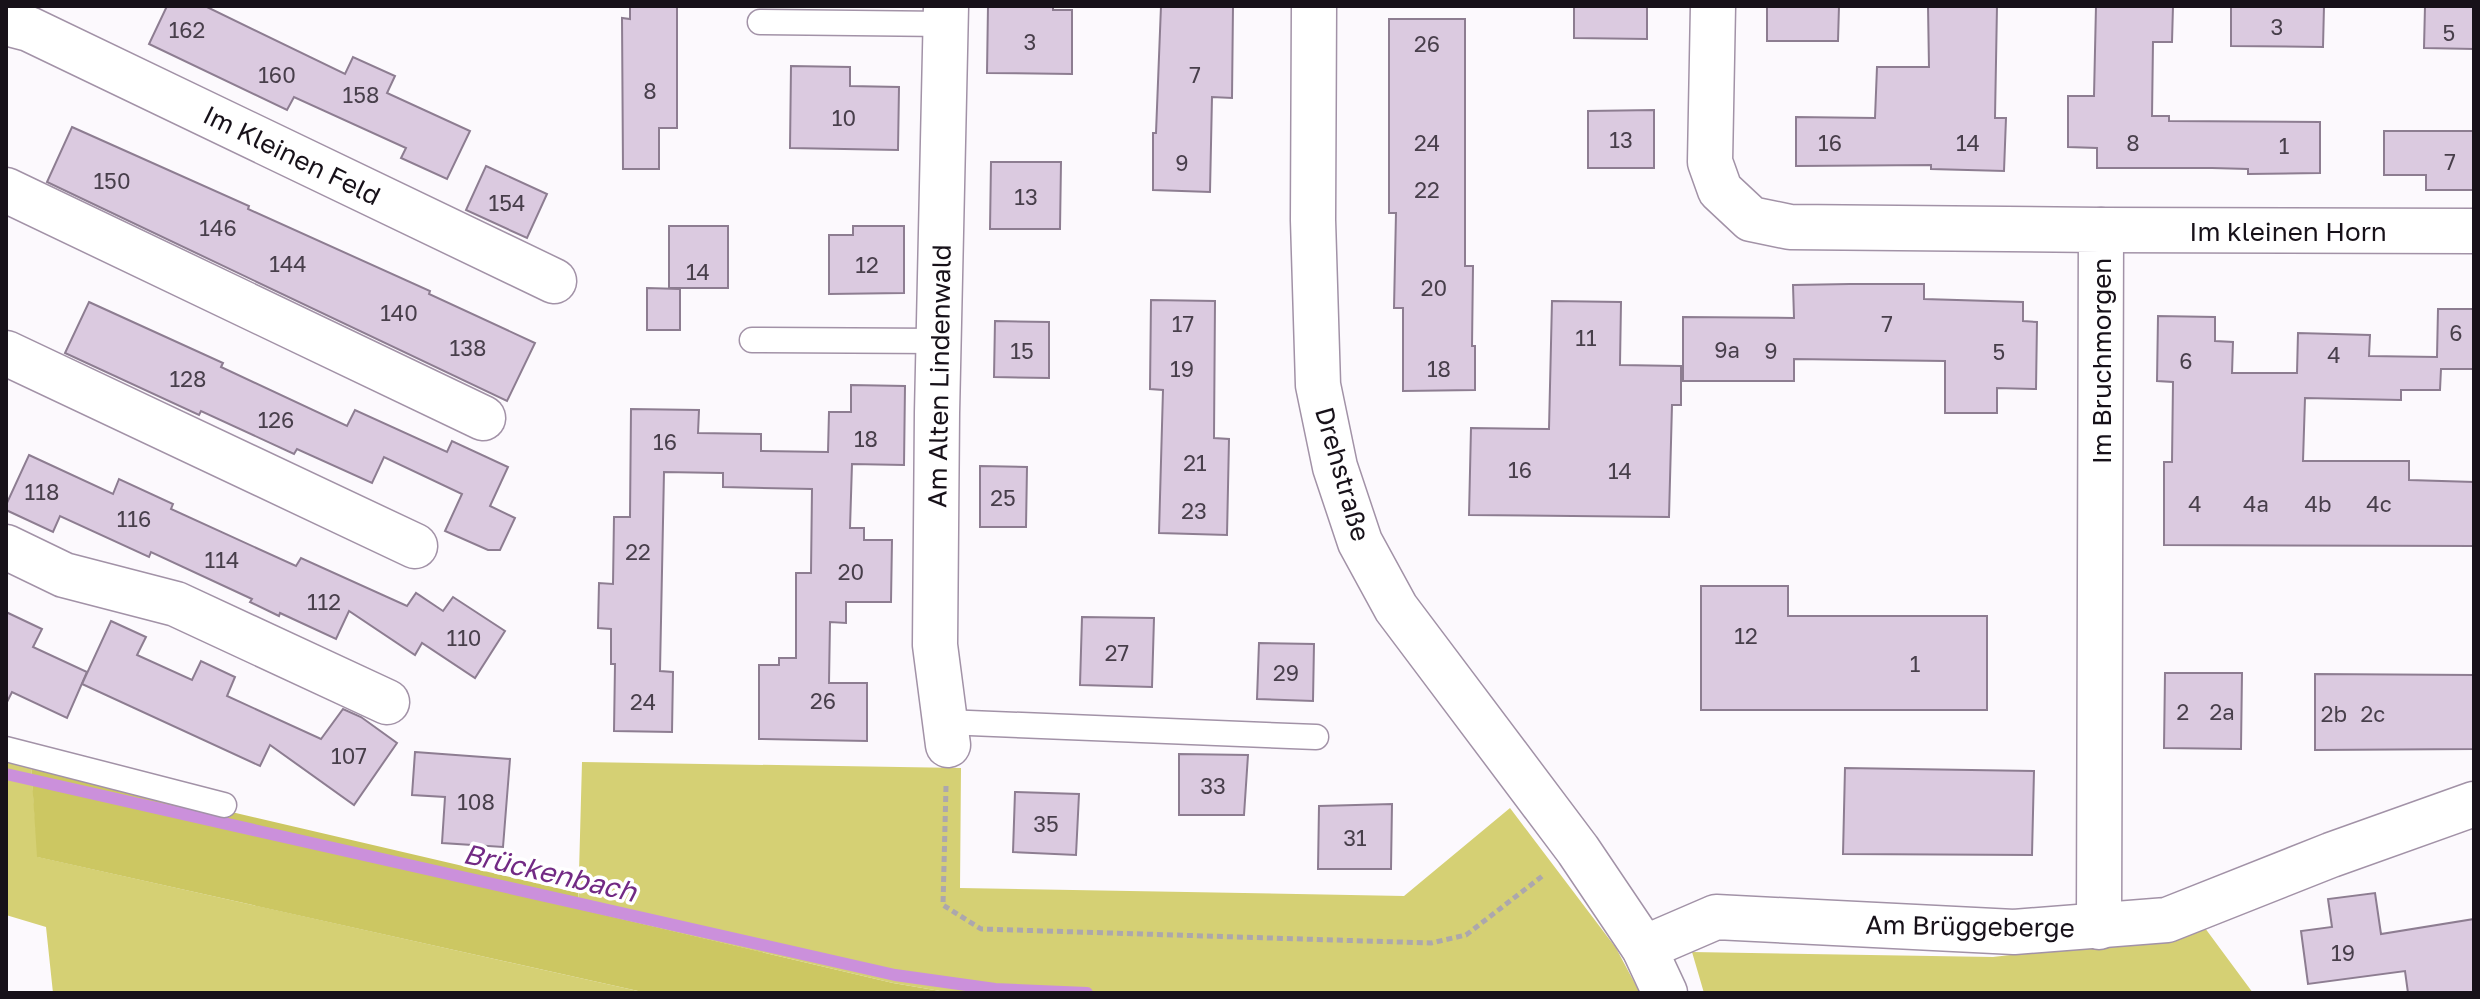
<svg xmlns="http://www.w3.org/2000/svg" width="2480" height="999" font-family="'Golos Text',sans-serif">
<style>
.green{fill:#d5d074}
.forest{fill:#ccc762}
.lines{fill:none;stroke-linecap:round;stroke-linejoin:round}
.stream{stroke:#cb90db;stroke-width:12}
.building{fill:#dbcae0;stroke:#8d7d91;stroke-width:2}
.lane-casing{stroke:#a292a7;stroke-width:27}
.street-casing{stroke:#a292a7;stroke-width:47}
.secondary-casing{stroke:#a292a7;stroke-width:47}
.path{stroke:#aca7ad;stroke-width:5;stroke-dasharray:6 4;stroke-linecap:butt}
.lane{stroke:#fff;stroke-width:24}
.street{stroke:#fff;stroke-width:44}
.secondary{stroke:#fff;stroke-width:44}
.labels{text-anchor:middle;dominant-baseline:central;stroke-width:7;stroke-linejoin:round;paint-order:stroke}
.number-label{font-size:22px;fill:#483f4b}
.street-label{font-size:26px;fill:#171119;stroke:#fff}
.water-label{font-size:28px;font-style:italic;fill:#722a84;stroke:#fff}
</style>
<rect width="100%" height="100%" fill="#fcf9fd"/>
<g class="green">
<polygon points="6,760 31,765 38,857 647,993 53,993 46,927 6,915"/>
<polygon points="582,762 961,768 960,888 1404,896 1510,808 1616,948 1640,993 952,993 893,983 578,909"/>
<polygon points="2202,924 2253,993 1704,993 1692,952 1993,957 2096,945"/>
</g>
<polygon class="forest" points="31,765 578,893 579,909 893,983 952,993 647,993 37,857"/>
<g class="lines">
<polyline class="stream" points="6,774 895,975 995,989 1087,993"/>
</g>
<g class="building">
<polygon points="167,6 205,6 345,74 353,57 395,76 387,93 470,131 447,179 401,158 406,148 294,97 287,110 149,44"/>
<polygon points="630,6 677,6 677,128 659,128 659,169 623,169 622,18 630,19"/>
<polygon points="988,6 1053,6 1053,10 1072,10 1072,74 987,73"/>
<polygon points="1161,6 1233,6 1232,98 1212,97 1210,192 1153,190 1153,133 1156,133"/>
<polygon points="1574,6 1647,6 1647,39 1574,38"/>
<polygon points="1767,6 1839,6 1838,41 1767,41"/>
<polygon points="1928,6 1997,6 1995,118 2006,118 2004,171 1931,169 1931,165 1796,166 1796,117 1875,118 1877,67 1929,67"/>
<polygon points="2096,6 2173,6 2172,42 2153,42 2152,116 2169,116 2169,121 2320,122 2320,173 2248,174 2248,169 2212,168 2097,168 2097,148 2068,147 2068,96 2094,96"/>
<polygon points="2231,6 2324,6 2323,47 2231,46"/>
<polygon points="2425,6 2474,6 2474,49 2424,48"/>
<polygon points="1389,19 1465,19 1465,266 1473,266 1472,346 1475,346 1475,390 1403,391 1403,308 1394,308 1396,213 1389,213"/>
<polygon points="791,66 850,67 850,86 899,87 898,150 790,148"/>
<polygon points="1654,110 1654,168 1588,168 1588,111"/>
<polygon points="72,127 249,206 248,209 430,291 429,294 535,343 507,401 47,182"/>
<polygon points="2384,131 2474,131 2474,190 2426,190 2426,175 2384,175"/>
<polygon points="991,162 1061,162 1060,229 990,229"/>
<polygon points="486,166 547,194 527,238 466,210"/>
<rect x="669" y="226" width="59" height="62"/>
<polygon points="853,226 904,226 904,293 829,294 829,235 853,235"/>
<polygon points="1850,284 1924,284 1924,299 2023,302 2023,321 2037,322 2036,389 1997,388 1997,413 1945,413 1945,361 1794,359 1794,381 1683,381 1683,317 1794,318 1793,285"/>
<polygon points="647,288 680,289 680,330 647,330"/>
<polygon points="1151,300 1215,301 1214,438 1229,439 1227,535 1159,533 1163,390 1150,389"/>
<polygon points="1552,301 1621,302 1620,365 1681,366 1681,405 1672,405 1669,517 1469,515 1471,428 1549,429"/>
<polygon points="89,302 223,363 221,367 347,426 355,410 447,452 452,441 508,467 490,506 515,518 500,550 488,550 445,531 462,494 384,457 372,483 297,449 294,454 201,411 199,415 65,353"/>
<polygon points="2438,309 2474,309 2474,369 2441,369 2440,390 2401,390 2401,400 2305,398 2303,461 2409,461 2409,480 2474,482 2474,546 2164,545 2164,462 2172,462 2173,382 2157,381 2158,316 2215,317 2215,341 2233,342 2232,373 2297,373 2298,333 2370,335 2369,356 2437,357"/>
<polygon points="995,321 1049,322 1049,378 994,377"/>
<polygon points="851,385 905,386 904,465 852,464 850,528 864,528 864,540 892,540 891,602 846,602 846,623 830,622 829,683 867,683 867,741 759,739 759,665 779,665 779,658 796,658 796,573 811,573 812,489 723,487 723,473 664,472 660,671 673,672 672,732 614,731 615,664 611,664 611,629 598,628 599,583 613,584 614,517 630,517 631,409 699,410 698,433 761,434 761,451 828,452 829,412 851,412"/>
<polygon points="29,455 113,494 119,479 173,504 171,509 296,566 301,558 407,606 416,593 443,611 453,597 505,631 475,678 422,643 415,655 349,611 336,639 280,613 279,616 250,602 252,599 151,552 149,557 60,516 53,532 6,510 6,505"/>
<polygon points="980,466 1027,467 1026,527 980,527"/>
<polygon points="1701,586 1788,586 1788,616 1987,616 1987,710 1701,710"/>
<polygon points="6,612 42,629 33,647 87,672 67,718 12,692 6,704"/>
<polygon points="1082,617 1154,618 1152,687 1080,685"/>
<polygon points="111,621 146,637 137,655 192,680 201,661 235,677 227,696 321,739 343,709 361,717 397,743 354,805 270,745 260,766 82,684"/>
<polygon points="1259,643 1314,644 1313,701 1257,699"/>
<polygon points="2165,673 2242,673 2241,749 2164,748"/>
<polygon points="2315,674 2474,675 2474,749 2315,750"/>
<polygon points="415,752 510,759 503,847 442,843 445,797 412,795"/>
<polygon points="1179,754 1248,755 1244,815 1179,815"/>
<polygon points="1845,768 2034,771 2032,855 1843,854"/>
<polygon points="1015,792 1079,794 1076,855 1013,852"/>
<polygon points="1392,804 1391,869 1318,869 1319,806"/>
<polygon points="2375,893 2381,934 2474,919 2474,993 2408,993 2405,971 2308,984 2301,931 2332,927 2328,899"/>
</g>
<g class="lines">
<defs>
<g id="lane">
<polyline points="760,22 946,24"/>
<polyline points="752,340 940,341"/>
<polyline points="945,722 1316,737"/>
<polyline points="6,749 224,805"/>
</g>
<g id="street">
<polyline points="946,6 937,413 935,645 948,745"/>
<polyline points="1713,6 1710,162 1720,190 1751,219 1790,227 2101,230 2099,927"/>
<polyline points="6,23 29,29 554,281"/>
<polyline points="6,190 483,418"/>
<polyline points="2101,230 2474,231"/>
<polyline points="6,353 415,546"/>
<polyline points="6,547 64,575 176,604 387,702"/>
<polyline points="1644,948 1716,917 2014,932 2167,920 2331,855 2474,804"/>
</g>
<polyline id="secondary" points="1314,6 1313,220 1318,385 1335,467 1360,542 1396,608 1578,850 1644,948 1665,993"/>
</defs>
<use href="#lane" class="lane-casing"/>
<use href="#street" class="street-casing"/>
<use href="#secondary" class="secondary-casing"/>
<polyline class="path" points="946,786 943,905 981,929 1431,943 1466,935 1545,874"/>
<use href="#lane" class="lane"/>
<use href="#street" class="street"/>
<use href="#secondary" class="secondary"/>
</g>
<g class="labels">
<g class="number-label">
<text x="2277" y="26">3</text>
<text x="187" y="29">162</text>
<text x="2449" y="32">5</text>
<text x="1030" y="41">3</text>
<text x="1427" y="43">26</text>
<text x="277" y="74">160</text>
<text x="1195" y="74">7</text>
<text x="650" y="90">8</text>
<text x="361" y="94">158</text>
<text x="844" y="117">10</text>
<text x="1621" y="139">13</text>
<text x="1427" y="142">24</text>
<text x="1830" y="142">16</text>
<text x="1968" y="142">14</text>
<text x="2133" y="142">8</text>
<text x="2284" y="145">1</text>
<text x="2450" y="161">7</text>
<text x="1182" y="162">9</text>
<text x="112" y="180">150</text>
<text x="1427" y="189">22</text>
<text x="1026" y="196">13</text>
<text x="507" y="202">154</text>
<text x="218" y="227">146</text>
<text x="288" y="263">144</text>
<text x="867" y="264">12</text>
<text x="698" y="271">14</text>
<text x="1434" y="287">20</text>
<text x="399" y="312">140</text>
<text x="1183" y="323">17</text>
<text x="1887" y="323">7</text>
<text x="2456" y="332">6</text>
<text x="1586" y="337">11</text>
<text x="468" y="347">138</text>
<text x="1727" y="349">9a</text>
<text x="1022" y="350">15</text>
<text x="1771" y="350">9</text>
<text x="1999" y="351">5</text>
<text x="2334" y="354">4</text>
<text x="2186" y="360">6</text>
<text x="1182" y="368">19</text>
<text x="1439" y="368">18</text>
<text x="188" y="378">128</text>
<text x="276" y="419">126</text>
<text x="866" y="438">18</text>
<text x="665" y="441">16</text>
<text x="1195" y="462">21</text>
<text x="1520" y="469">16</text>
<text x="1620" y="470">14</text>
<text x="42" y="491">118</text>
<text x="1003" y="497">25</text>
<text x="2195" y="503">4</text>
<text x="2256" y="503">4a</text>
<text x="2318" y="503">4b</text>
<text x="2379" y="503">4c</text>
<text x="1194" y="510">23</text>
<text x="134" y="518">116</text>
<text x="638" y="551">22</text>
<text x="222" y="559">114</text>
<text x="851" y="571">20</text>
<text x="324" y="601">112</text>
<text x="1746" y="635">12</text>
<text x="464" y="637">110</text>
<text x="1117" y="652">27</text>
<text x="1915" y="663">1</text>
<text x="1286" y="672">29</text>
<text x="823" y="700">26</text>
<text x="643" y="701">24</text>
<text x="2183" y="711">2</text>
<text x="2222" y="711">2a</text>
<text x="2334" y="713">2b</text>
<text x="2373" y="713">2c</text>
<text x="349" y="755">107</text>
<text x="1213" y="785">33</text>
<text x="476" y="801">108</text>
<text x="1046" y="823">35</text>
<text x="1355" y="837">31</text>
<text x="2343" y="952">19</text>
</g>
<g class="street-label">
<text transform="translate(292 155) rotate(26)">Im Kleinen Feld</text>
<text x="2288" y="231">Im kleinen Horn</text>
<text transform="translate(2101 361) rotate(-90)">Im Bruchmorgen</text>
<text transform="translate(939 376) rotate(-89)">Am Alten Lindenwald</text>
<text transform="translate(1343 474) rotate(74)">Drehstraße</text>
<text transform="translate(1970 926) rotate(1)">Am Brüggeberge</text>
</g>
<g class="water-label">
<text transform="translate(550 872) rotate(13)">Brückenbach</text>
</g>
</g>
<rect width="2480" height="999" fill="none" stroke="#171119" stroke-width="16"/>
</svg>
